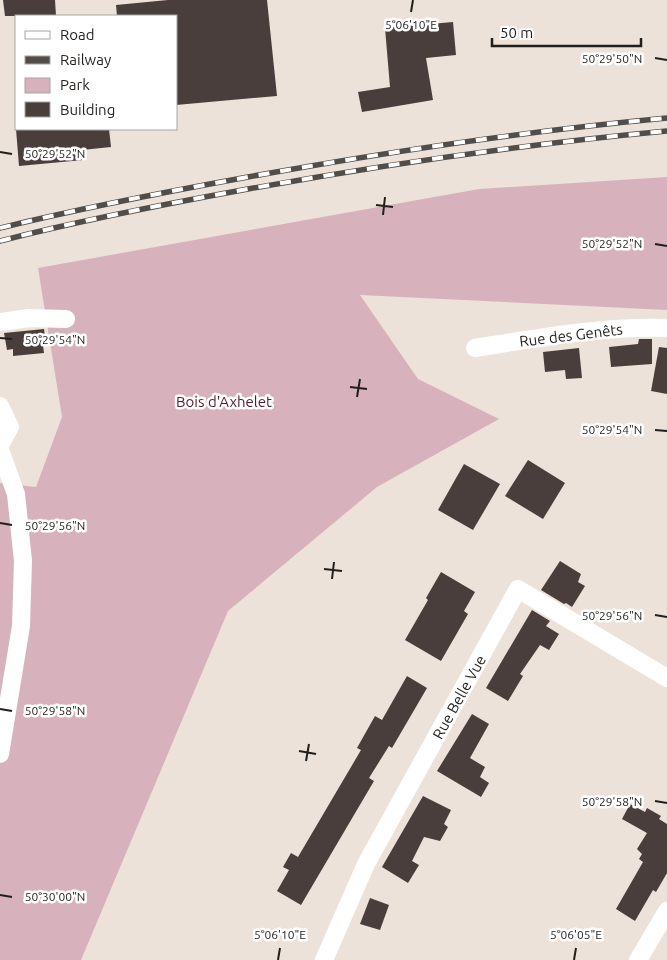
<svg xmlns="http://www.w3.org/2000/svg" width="667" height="960" font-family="Ubuntu,sans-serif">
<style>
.green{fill:#d7b2bc}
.building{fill:#493e3b}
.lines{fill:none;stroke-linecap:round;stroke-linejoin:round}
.street{stroke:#fff;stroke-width:18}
.rail-casing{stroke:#524d49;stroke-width:5.5}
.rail{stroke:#fff;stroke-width:4;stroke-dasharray:11;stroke-linecap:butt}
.ticks{fill:none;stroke:#221e1b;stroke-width:2}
.labels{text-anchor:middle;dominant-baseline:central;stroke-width:5;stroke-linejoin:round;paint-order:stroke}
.street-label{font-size:15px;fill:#221e1b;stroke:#fff}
.park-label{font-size:15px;fill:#511c2f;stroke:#fff}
.ticks-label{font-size:12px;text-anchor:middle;fill:#221e1b;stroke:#fff;stroke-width:5;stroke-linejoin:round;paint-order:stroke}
</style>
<rect width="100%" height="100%" fill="#ece2d9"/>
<polygon class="green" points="667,177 667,310 360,295 418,379 499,419 377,487 228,611 81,960 0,960 0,483 36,487 62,417 38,268 479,189"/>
<g class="building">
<polygon points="3,0 55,0 56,16 5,16"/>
<polygon points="168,0 267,0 277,96 176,105 176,16 117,16 116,5"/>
<polygon points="453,22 456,55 426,58 433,100 362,112 358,92 390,87 385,28"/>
<polygon points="16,129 109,129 111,147 82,150 83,160 19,166"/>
<polygon points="44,329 46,345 43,345 44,353 13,356 13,349 7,350 4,333"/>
<polygon points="639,339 652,339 652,364 611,367 609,347 638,344"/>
<polygon points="659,347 667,348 667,394 651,391"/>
<polygon points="579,348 582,378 566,379 565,370 545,372 543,352"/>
<polygon points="528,460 565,483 543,519 505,496"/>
<polygon points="464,464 500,484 473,530 438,510"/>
<polygon points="560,561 581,574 578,582 585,586 572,607 566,603 564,604 541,590"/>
<polygon points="441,572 475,592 464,611 468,614 441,661 405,640 428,600 426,598"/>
<polygon points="532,610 550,621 546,626 559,634 549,650 540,645 520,674 523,676 508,701 486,688"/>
<polygon points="407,676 427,688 392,748 389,746 369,778 374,781 301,905 277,891 289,870 283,867 291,853 298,857 361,750 357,748 375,716 382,720"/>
<polygon points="472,714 489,724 470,758 485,767 480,777 489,783 481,797 437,771"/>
<polygon points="423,796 451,810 444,824 448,827 440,841 424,837 412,861 419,865 408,883 382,867"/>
<polygon points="630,804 645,812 647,808 661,816 659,819 667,824 667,873 656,892 653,890 635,921 616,909 643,862 639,859 642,854 637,849 647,833 622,819"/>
<polygon points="370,898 389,905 380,930 360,924"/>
</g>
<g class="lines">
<g class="street">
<polyline points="0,322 29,318 66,319"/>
<path d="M475 348C538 338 602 326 667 328"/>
<polyline points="0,406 10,427 0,445"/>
<polyline points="0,450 16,494 23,561 21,626 0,754"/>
<polyline points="324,960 366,864 518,589 667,678"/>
<polyline points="638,960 667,911"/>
</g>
<defs>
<g id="rail">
<path d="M0 228C82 208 165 192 248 177 386 152 527 131 667 118"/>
<path d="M0 241C82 220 165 204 248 189 387 164 527 144 667 131"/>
</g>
</defs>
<use href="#rail" class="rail-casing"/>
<use href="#rail" class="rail"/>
</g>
<path class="ticks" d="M411 12 413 0M655 58 667 60M0 152 12 154M376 205 393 207M383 215 385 197M655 244 667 246M0 338 12 339M350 387 367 389M357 397 360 379M655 430 667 431M0 523 12 525M324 569 342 571M332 579 334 562M655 615 667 617M0 709 12 711M299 751 316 754M306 761 309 744M655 801 667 803M0 895 12 897M278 960 280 948M574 960 576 948"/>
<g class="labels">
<g class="street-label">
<text transform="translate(571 335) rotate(-7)">Rue des Genêts</text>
<text transform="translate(459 697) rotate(-61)">Rue Belle Vue</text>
</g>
<g class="park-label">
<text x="224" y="401">Bois d'Axhelet</text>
</g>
</g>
<g class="ticks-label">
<text x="411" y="29">5°06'10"E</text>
<text x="612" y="63">50°29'50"N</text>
<text x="55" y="158">50°29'52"N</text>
<text x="612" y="248">50°29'52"N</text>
<text x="55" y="344">50°29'54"N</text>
<text x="612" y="434">50°29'54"N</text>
<text x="55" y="530">50°29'56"N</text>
<text x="612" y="620">50°29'56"N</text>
<text x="55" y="715">50°29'58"N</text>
<text x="612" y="806">50°29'58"N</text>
<text x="55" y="901">50°30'00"N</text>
<text x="280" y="939">5°06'10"E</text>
<text x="576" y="939">5°06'05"E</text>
</g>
<rect x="15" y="15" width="162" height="115" fill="#ffffff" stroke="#a7a5a4"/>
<rect x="25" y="31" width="25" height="8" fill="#ffffff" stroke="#a7a5a4"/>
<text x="60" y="40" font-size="15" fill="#221e1b">Road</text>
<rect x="25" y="56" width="25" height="8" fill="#524d49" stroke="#a7a5a4"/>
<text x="60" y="65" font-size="15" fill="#221e1b">Railway</text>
<rect x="25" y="78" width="25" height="15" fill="#d7b2bc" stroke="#a7a5a4"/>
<text x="60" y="90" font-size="15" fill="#221e1b">Park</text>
<rect x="25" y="102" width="25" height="15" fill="#493e3b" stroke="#a7a5a4"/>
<text x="60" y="115" font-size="15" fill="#221e1b">Building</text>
<path d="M492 38v8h149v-8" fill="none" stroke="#221e1b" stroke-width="2.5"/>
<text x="500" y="38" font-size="15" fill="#221e1b" stroke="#ffffff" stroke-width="4" paint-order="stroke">50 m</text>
</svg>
